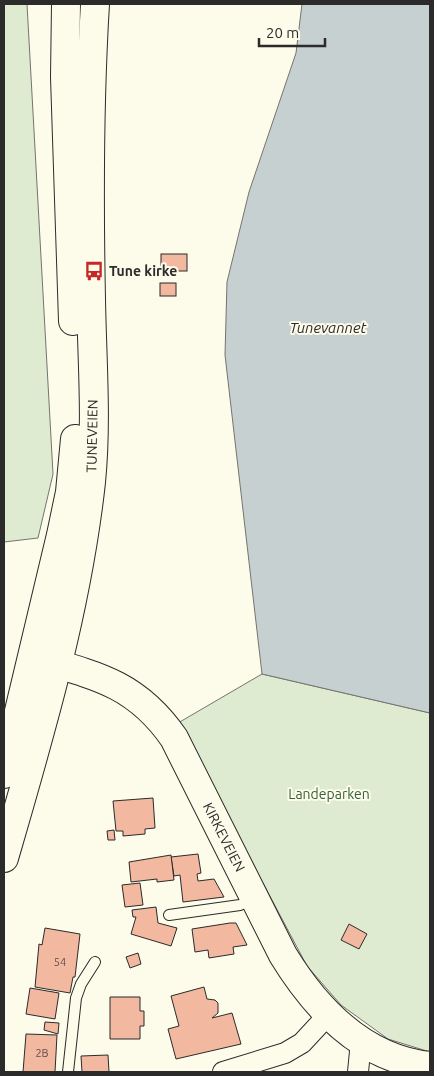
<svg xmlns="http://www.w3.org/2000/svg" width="434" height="1076" font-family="Ubuntu,sans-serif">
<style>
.green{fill:#deebd1;stroke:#74746e}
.water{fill:#c7d0d0;stroke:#74746e}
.building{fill:#f2b8a0;stroke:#2b2b2b}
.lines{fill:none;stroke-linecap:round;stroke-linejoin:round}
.lane-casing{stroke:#2b2b2b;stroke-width:12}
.street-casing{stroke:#2b2b2b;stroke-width:22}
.secondary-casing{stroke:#2b2b2b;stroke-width:30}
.primary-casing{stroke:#2b2b2b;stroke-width:30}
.lane{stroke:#fdfbea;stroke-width:10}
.street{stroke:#fdfbea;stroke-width:20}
.secondary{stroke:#fdfbea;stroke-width:28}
.primary{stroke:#fdfbea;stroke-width:28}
.labels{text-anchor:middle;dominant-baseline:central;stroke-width:4;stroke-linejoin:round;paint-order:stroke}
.number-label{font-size:11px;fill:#5d4e48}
.poi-label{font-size:14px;font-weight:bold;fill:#2b2b2b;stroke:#fdfbea;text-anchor:start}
.street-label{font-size:14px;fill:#2b2b2b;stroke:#fdfbea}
.park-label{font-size:14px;fill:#34623c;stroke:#fdfbea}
.water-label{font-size:15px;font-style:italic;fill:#2b2b2b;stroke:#fdfbea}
</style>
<rect width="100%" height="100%" fill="#fdfbea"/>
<g class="green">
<polygon points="4,4 27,4 53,474 38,538 4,542"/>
<polygon points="262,674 430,713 430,1052 388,1039 341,1005 307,966 178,723"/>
</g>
<polygon class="water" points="302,4 430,4 430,713 262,674 225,355 227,282 249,192 296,53"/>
<g class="building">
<rect x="161" y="254" width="26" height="17"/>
<rect x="160" y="283" width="16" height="13"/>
<polygon points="153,798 155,828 145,829 145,834 123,836 123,831 116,831 113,801"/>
<polygon points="114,830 115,840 108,840 107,831"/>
<polygon points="198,854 201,873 197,874 198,881 214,879 224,897 183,902 180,875 174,876 171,857"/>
<polygon points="171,855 174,880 157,882 157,879 131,882 129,862"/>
<polygon points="140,883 143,905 125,907 122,885"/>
<polygon points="156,907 158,923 177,928 171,946 131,934 136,917 133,917 132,910"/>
<polygon points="230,923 236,923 247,945 233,947 234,954 209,958 208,950 195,952 192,929"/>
<polygon points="349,924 367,934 359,949 341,940"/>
<polygon points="45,928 80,934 75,977 73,977 70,993 35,987 39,944 42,945"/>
<polygon points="138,953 141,964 130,968 126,957"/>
<polygon points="204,987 207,999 215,1000 218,1003 218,1013 212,1018 232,1013 241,1044 176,1059 168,1029 179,1026 171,996"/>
<polygon points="30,988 59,993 55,1019 26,1014"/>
<polygon points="110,997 140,997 140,1011 144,1011 144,1026 140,1026 140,1039 110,1039"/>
<polygon points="45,1022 59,1023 58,1034 44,1030"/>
<polygon points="26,1034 57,1035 55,1072 23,1072"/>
<polygon points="108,1055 109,1072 82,1072 81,1056"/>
</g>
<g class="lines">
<defs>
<g id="lane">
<polyline points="169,915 240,905 254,899"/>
<polyline points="68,1072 76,998 81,984 95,962"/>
</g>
<g id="street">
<polyline points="223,1072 285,1053 302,1043 328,1015"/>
<polyline points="358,1072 361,1041"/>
</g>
<path id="secondary" d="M34 658C95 675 136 683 174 738L283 955C316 1009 363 1059 430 1066"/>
<g id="primary">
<polyline points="66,4 65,77 73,321"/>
<polyline points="4,774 61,535 70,492 75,439"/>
<path d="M4 858C40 734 77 610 91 482 97 421 92 360 91 299 89 200 89 102 95 4"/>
</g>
</defs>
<use href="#lane" class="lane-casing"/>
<use href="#street" class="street-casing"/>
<use href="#secondary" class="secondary-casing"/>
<use href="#primary" class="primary-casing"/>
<use href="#lane" class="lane"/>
<use href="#street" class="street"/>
<use href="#secondary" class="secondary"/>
<use href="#primary" class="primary"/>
</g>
<defs>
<symbol id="bus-bare" viewBox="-9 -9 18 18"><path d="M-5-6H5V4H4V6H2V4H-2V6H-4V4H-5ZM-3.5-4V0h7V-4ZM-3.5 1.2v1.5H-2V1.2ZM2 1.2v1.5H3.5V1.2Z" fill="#c62828" stroke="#fdfbea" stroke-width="2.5" paint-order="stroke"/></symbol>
</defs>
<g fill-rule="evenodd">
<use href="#bus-bare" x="80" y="257" width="28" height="28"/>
</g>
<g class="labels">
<g class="number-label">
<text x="60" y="962">54</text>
<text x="42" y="1053">2B</text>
</g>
<g class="poi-label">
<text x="109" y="271">Tune kirke</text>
</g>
<g class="street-label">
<text transform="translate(92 436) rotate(-89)">TUNEVEIEN</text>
<text transform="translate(224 837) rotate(63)">KIRKEVEIEN</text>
</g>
<g class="park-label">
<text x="329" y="794">Landeparken</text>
</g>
<g class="water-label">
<text x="328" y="327">Tunevannet</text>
</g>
</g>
<rect width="434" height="1076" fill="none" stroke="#2b2b2b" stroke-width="10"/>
<path d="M259 38v8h66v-8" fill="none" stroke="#2b2b2b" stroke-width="2.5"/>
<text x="266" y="38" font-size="15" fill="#2b2b2b" stroke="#fdfbea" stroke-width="4" paint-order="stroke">20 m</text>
</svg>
